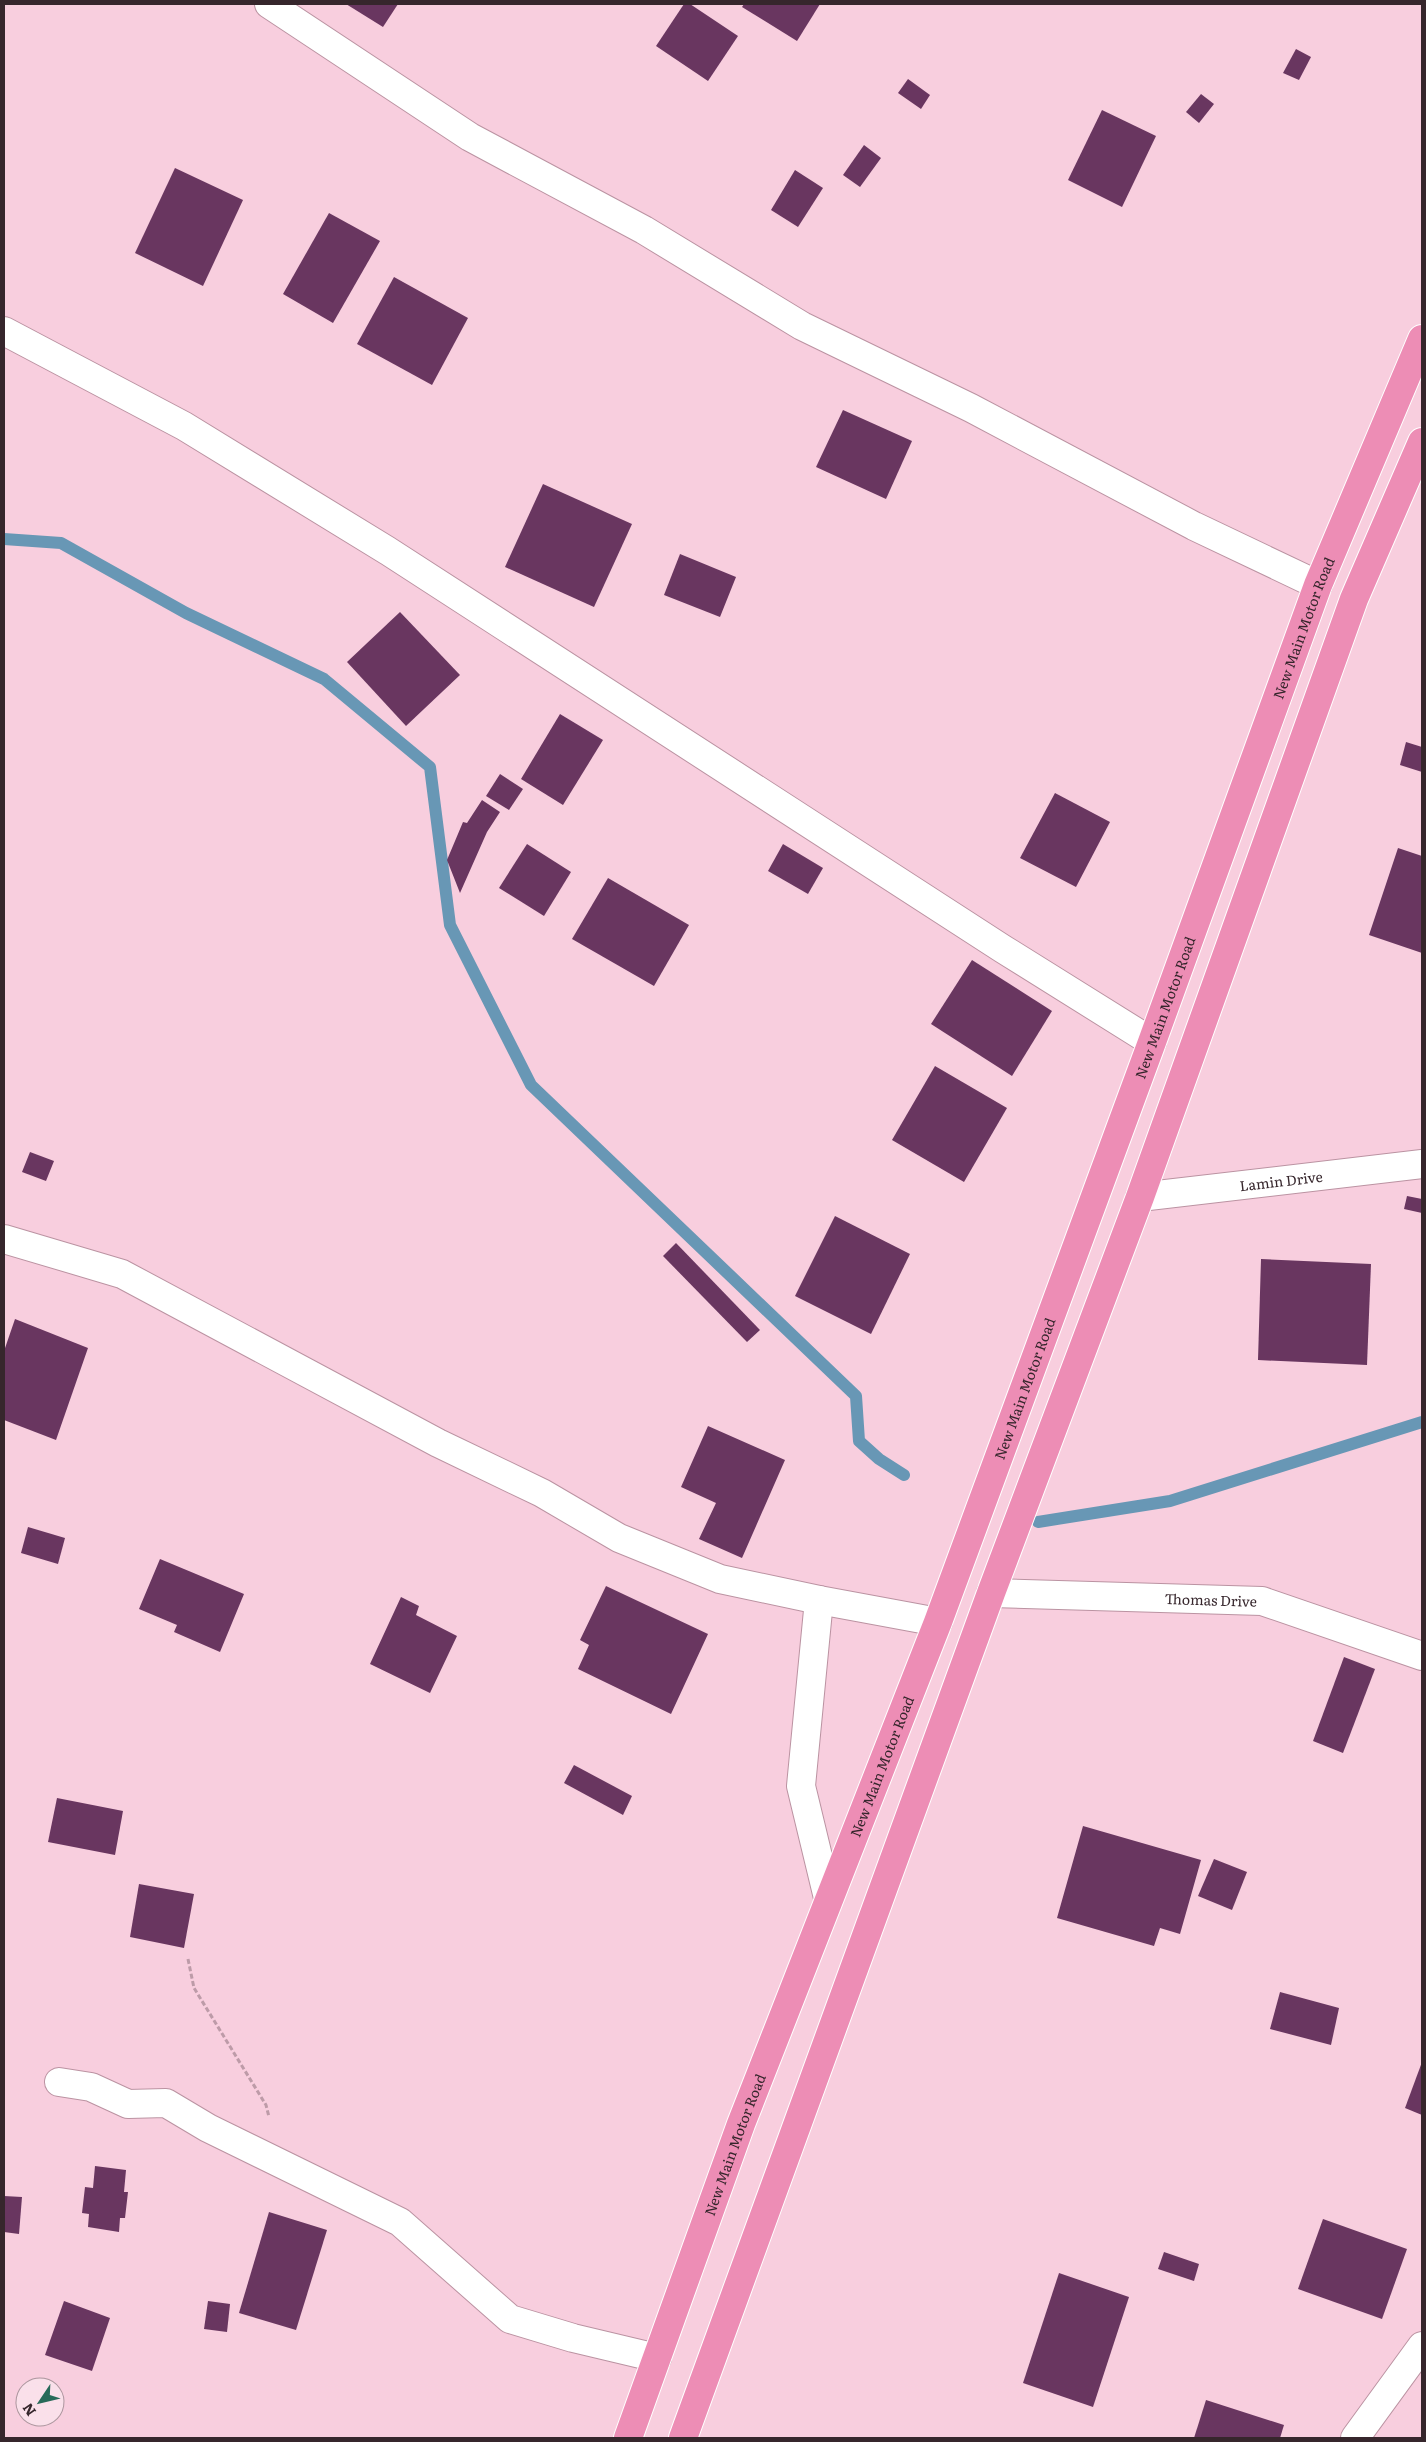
<svg xmlns="http://www.w3.org/2000/svg" width="1426" height="2442" font-family="Literata,serif">
<style>
.lines{fill:none;stroke-linecap:round;stroke-linejoin:round}
.stream{stroke:#6897b5;stroke-width:12}
.building{fill:#693660}
.street-casing{stroke:#bb93a2;stroke-width:30}
.highway-casing{stroke:#fff;stroke-width:30}
.path{stroke:#bd9ba8;stroke-width:3;stroke-dasharray:5 2.5;stroke-linecap:butt}
.street{stroke:#fff;stroke-width:28}
.highway{stroke:#ed8db5;stroke-width:28}
.labels{text-anchor:middle;dominant-baseline:central;stroke-width:5;stroke-linejoin:round;paint-order:stroke}
.street-label{font-size:14px;fill:#36262c;stroke:#fae0ea}
</style>
<rect width="100%" height="100%" fill="#f8cede"/>
<g class="lines">
<g class="stream">
<polyline points="4,539 61,543 186,613 324,679 430,767 450,925 531,1085 856,1396 859,1441 879,1459 904,1475"/>
<polyline points="1038,1522 1170,1501 1422,1422"/>
</g>
</g>
<g class="building">
<polygon points="346,4 398,4 383,27"/>
<polygon points="684,4 690,4 738,36 708,81 656,46"/>
<polygon points="744,4 820,4 797,41 742,7"/>
<polygon points="1296,49 1311,57 1299,80 1283,73"/>
<polygon points="908,79 930,95 921,109 898,93"/>
<polygon points="1201,94 1214,104 1199,123 1186,112"/>
<polygon points="1102,110 1156,136 1122,207 1068,180"/>
<polygon points="864,145 881,158 860,187 843,175"/>
<polygon points="175,168 243,200 203,286 135,253"/>
<polygon points="795,170 823,188 798,227 771,210"/>
<polygon points="329,213 380,241 333,323 283,294"/>
<polygon points="394,277 468,318 432,385 357,344"/>
<polygon points="843,410 912,441 886,499 816,467"/>
<polygon points="543,484 632,524 594,607 505,567"/>
<polygon points="680,554 736,577 720,617 664,595"/>
<polygon points="400,612 460,675 406,726 347,662"/>
<polygon points="560,714 603,740 563,805 521,779"/>
<polygon points="1406,742 1422,747 1422,772 1400,765"/>
<polygon points="500,774 523,789 509,810 486,796"/>
<polygon points="1055,793 1110,822 1076,887 1020,858"/>
<polygon points="482,800 500,812 487,832 460,893 447,860 463,822 467,823"/>
<polygon points="527,844 571,872 544,916 499,888"/>
<polygon points="783,844 823,868 808,894 768,871"/>
<polygon points="1398,848 1422,856 1422,953 1369,935"/>
<polygon points="608,878 689,925 654,986 572,939"/>
<polygon points="972,960 1052,1011 1012,1076 931,1024"/>
<polygon points="935,1066 1007,1108 964,1182 892,1140"/>
<polygon points="30,1152 54,1161 46,1181 22,1172"/>
<polygon points="1407,1196 1422,1199 1422,1213 1404,1209"/>
<polygon points="835,1216 910,1254 871,1334 795,1296"/>
<polygon points="676,1243 760,1330 747,1342 663,1256"/>
<polygon points="1261,1259 1371,1264 1367,1365 1258,1360"/>
<polygon points="15,1319 88,1348 56,1440 4,1420 4,1351"/>
<polygon points="708,1426 785,1460 742,1558 699,1539 716,1503 681,1487"/>
<polygon points="28,1527 65,1538 58,1564 21,1553"/>
<polygon points="160,1559 244,1594 220,1652 174,1632 177,1625 139,1609"/>
<polygon points="606,1586 708,1634 671,1714 578,1669 589,1645 580,1640"/>
<polygon points="401,1597 419,1606 416,1615 457,1636 430,1693 370,1664"/>
<polygon points="1344,1657 1375,1669 1343,1753 1313,1741"/>
<polygon points="574,1765 632,1796 623,1815 564,1783"/>
<polygon points="57,1798 123,1811 115,1855 48,1842"/>
<polygon points="1083,1826 1201,1860 1180,1934 1160,1928 1154,1946 1057,1918"/>
<polygon points="1214,1859 1247,1872 1232,1910 1198,1896"/>
<polygon points="139,1884 194,1894 184,1948 130,1937"/>
<polygon points="1280,1992 1339,2008 1331,2045 1270,2029"/>
<polygon points="1422,2062 1422,2115 1405,2108"/>
<polygon points="95,2166 126,2170 124,2192 128,2192 125,2218 120,2218 119,2232 88,2227 89,2214 82,2213 85,2187 93,2188"/>
<polygon points="4,2196 22,2197 19,2234 4,2232"/>
<polygon points="269,2212 327,2230 296,2330 239,2313"/>
<polygon points="1323,2219 1407,2249 1382,2319 1298,2289"/>
<polygon points="1164,2252 1199,2264 1194,2281 1158,2269"/>
<polygon points="1059,2273 1129,2297 1093,2407 1023,2383"/>
<polygon points="64,2301 110,2318 92,2371 45,2355"/>
<polygon points="208,2301 230,2304 227,2332 204,2329"/>
<polygon points="1206,2400 1284,2425 1280,2438 1194,2438"/>
</g>
<g class="lines">
<defs>
<g id="street">
<polyline points="269,4 470,137 644,230 802,326 971,408 1194,526 1318,585"/>
<polyline points="4,331 184,426 388,551 1003,949 1152,1042"/>
<path id="s1" d="M1140 1197 1422 1164"/>
<polyline points="4,1239 122,1274 438,1443 542,1493 619,1538 720,1579 819,1600 938,1622"/>
<path id="s2" d="M991 1593 1262 1601 1422 1656"/>
<polyline points="819,1600 801,1786 828,1898"/>
<polyline points="59,2082 91,2087 128,2104 166,2103 208,2128 400,2222 510,2319 573,2338 657,2358"/>
<polyline points="1355,2438 1422,2346"/>
</g>
<g id="highway">
<path id="s3" d="M628 2438 741 2124 938 1622 1152 1042 1318 585 1422 339"/>
<polyline points="683,2438 991,1593 1140,1197 1354,599 1422,442"/>
</g>
</defs>
<use href="#street" class="street-casing"/>
<use href="#highway" class="highway-casing"/>
<polyline class="path" points="188,1959 194,1988 266,2105 269,2117"/>
<use href="#street" class="street"/>
<use href="#highway" class="highway"/>
</g>
<g class="labels">
<g class="street-label">
<text stroke="none"><textPath href="#s3" startOffset="1932">New Main Motor Road</textPath></text>
<text stroke="none"><textPath href="#s3" startOffset="1528">New Main Motor Road</textPath></text>
<text stroke="none"><textPath href="#s1" startOffset="142">Lamin Drive</textPath></text>
<text stroke="none"><textPath href="#s3" startOffset="1122">New Main Motor Road</textPath></text>
<text stroke="none"><textPath href="#s2" startOffset="220">Thomas Drive</textPath></text>
<text stroke="none"><textPath href="#s3" startOffset="718">New Main Motor Road</textPath></text>
<text stroke="none"><textPath href="#s3" startOffset="312">New Main Motor Road</textPath></text>
</g>
</g>
<rect width="1426" height="2442" fill="none" stroke="#36262c" stroke-width="10"/>
<g transform="translate(40 2402) rotate(235)"><circle r="24" fill="#fae0ea" stroke="#ac969e"/>
<path d="M0-4L9 19L0 12L-9 19Z" fill="#286a59"/>
<text y="-8" font-size="14" font-weight="bold" text-anchor="middle" fill="#36262c">N</text>
</g>
</svg>
